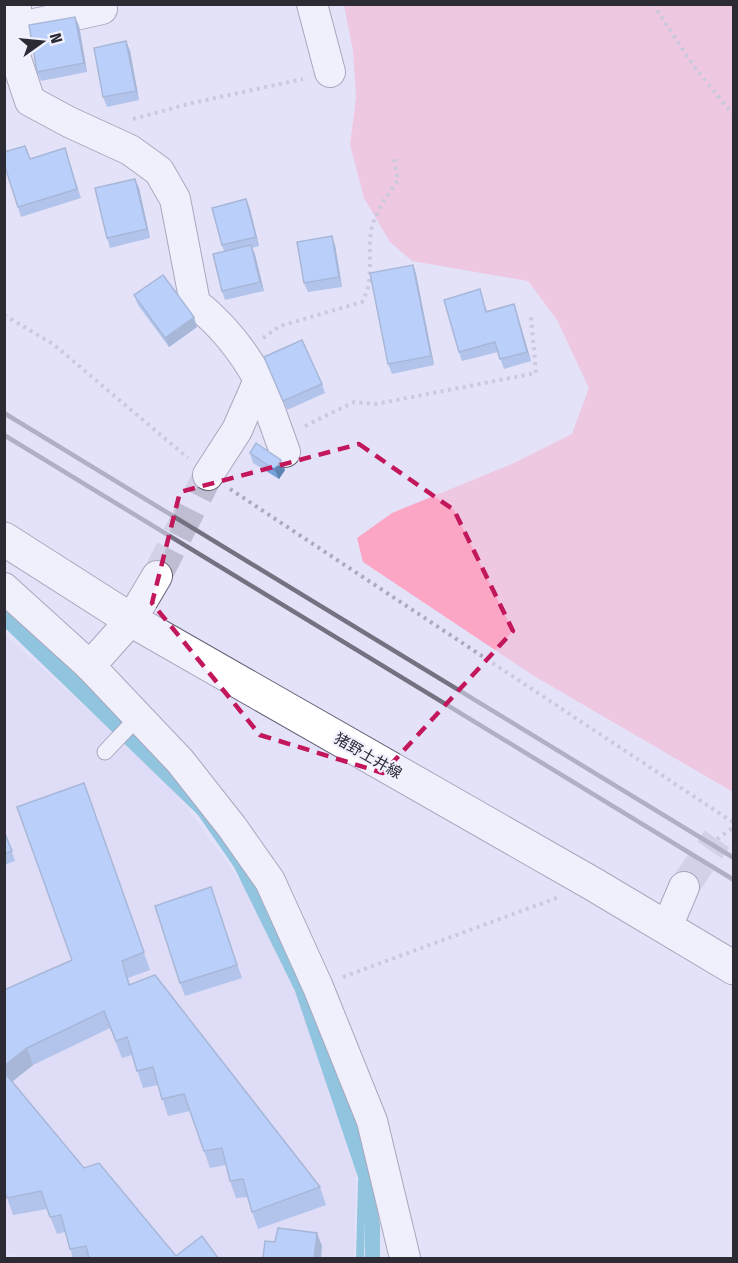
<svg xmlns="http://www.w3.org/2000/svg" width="738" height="1263" font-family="'Fira Sans Condensed','Noto Sans JP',sans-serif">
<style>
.built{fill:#d7d5f1}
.green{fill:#fba6c4}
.water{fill:#2da0bf}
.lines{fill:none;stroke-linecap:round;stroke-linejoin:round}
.stream{stroke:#2da0bf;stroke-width:8}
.minor-tunnel{stroke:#bfbdd2;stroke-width:30;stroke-dasharray:30 15;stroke-linecap:butt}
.service-casing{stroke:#626074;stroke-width:17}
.minor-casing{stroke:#626074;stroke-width:32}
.secondary-casing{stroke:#626074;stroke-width:35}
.path{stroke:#abaabc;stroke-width:4;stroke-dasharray:3 4.5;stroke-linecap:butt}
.service{stroke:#fff;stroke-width:15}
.minor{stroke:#fff;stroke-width:30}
.secondary{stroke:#fff;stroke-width:33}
.rail{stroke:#747281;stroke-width:4.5}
.wall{fill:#75a1d9}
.shaded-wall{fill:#5f83b0}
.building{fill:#88bbfc;stroke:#5f83b0;stroke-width:1.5}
.marked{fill:none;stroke:#c2185b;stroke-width:4.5;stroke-dasharray:12 8;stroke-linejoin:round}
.labels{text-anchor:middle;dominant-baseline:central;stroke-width:4.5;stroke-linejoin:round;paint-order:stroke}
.street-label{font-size:15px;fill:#2c2b34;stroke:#f1f1fe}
</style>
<rect width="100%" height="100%" fill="#e4e2f9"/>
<polygon class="built" points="4,634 166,780 245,887 298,998 356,1173 354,1258 18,1258 14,1253 5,1256"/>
<polygon class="green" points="344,5 733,5 733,792 534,676 363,562 357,538 392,513 514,463 572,434 589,388 557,320 528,281 412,261 390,242 364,198 350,145 356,97 353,51"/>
<polygon class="water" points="4,597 109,703 241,850 294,954 371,1161 380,1226 380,1258 365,1258 365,1198 295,991 234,867 198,815 5,628"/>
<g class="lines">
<polyline class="stream" points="360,1258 362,1181"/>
<g class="minor-tunnel">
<polyline points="157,576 208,475"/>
<polyline points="684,887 717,839"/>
</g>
<defs>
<polyline id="service" points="105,752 139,716"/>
<g id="minor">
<path d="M16 4 15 56 30 101 69 122 130 150 159 171 175 199 195 303C223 325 242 349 259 380L237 430 208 475"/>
<polyline points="312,4 330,72"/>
<polyline points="16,28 102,9"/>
<polyline points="259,380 285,452"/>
<polyline points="157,576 131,620 90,666 180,761 232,827 270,881 318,987 372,1121 405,1258"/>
<polyline points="4,588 90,666"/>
<polyline points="667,927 684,887"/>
</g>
<polyline id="secondary" points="4,539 131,620 593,884 734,968"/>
</defs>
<use href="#service" class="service-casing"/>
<use href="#minor" class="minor-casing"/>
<use href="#secondary" class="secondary-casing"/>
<g class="path">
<polyline points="653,4 693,65 734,116"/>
<polyline points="133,119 192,103 303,79"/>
<polyline points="4,315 53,344 188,458"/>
<path d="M263 338 280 326 362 302C376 278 366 253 372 227 376 210 388 194 398 181L394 158"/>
<polyline points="305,426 354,402 376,404 536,373 531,317"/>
<polyline points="230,489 734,823"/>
<polyline points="717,839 734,827"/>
<polyline points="343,977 559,897"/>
</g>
<use href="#service" class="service"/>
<use href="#minor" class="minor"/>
<use href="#secondary" class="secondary"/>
<g class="rail">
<polyline points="4,413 734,858"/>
<polyline points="4,435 734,880"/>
</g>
</g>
<g class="wall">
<polygon points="75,17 79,26 87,72 41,81 37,72"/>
<polygon points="126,41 130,51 139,100 107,107 103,97"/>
<polygon points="65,148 81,198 21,217 18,207 30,159"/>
<polygon points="135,179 139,188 150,238 110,248 107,238"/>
<polygon points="246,199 250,209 259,246 252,248 264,291 225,300 222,291 224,251 222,245"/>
<polygon points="335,245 342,287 308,292 304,283"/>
<polygon points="413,265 416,274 434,365 392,374 388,364"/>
<polygon points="134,295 197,327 169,347 138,305"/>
<polygon points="483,299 487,311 514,304 531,361 504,369 498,352 462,361 459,352"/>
<polygon points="264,357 322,384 325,393 287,410"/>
<polygon points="250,453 285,470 279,479 253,463"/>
<polygon points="84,783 150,970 128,978 130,984 320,1187 326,1205 258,1229 247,1197 236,1198 230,1181 226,1165 210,1168 190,1111 168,1116 158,1085 143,1088 132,1055 122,1058 110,1028 33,1065 12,1081 84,1168 176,1256 218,1258 73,1258 65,1232 57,1234 47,1209 13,1215 7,1198 4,990 72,960"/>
<polygon points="4,830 15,861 4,865"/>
<polygon points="211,887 242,978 185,996 180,983"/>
</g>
<g class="shaded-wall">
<polygon points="75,17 79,26 87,72 84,63"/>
<polygon points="126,41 130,51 139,100 136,91"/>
<polygon points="135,179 139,188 150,238 147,229"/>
<polygon points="246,199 250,209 259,246 256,237"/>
<polygon points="332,236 335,245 342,287 339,277"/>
<polygon points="251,245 255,254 264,291 260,282"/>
<polygon points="413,265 416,274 434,365 431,356"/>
<polygon points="514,304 517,313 531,361 527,352"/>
<polygon points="194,317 197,327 169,347 165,338"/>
<polygon points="281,460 285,470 279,479 275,470"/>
<polygon points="27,1048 33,1065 8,1085 4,1077 4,1066"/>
<polygon points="317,1233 322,1246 321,1258 314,1258"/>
</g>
<g class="building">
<polygon points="75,17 84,63 37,72 29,25"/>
<polygon points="126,41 136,91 103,97 94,48"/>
<polygon points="25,146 30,159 65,148 77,189 18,207 4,164 4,152"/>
<polygon points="135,179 147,229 107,238 95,188"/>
<polygon points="246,199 256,237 222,245 212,208"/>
<polygon points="332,236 339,277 304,283 297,242"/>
<polygon points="251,245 260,282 222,291 213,254"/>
<polygon points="413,265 431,356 388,364 370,273"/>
<polygon points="163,275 194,317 165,338 134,295"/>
<polygon points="480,289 486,312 514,304 527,352 500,359 495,342 459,352 444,300"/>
<polygon points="302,340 322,384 283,401 264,357"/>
<polygon points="256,443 281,460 275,470 250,453"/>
<polygon points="84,783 144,952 122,961 129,985 155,975 320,1187 252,1212 243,1179 230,1181 222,1148 204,1151 184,1094 162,1099 153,1067 137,1071 127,1037 116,1041 104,1011 27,1048 4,1066 4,990 72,960 17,807"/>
<polygon points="4,831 12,851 4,854"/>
<polygon points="211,887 237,965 180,983 155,906"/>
<polygon points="4,1072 84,1168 99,1163 176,1256 202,1236 218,1258 89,1258 86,1246 70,1249 61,1215 50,1217 41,1191 7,1198 4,1190"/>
<polygon points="278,1228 317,1233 314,1258 263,1258 265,1241 275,1242"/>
</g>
<path d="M0 0H738V1263H0ZM359 444 454 510 513 631 383 773 260 735 152 603 180 492Z" fill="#e4e2f9" fill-opacity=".55" fill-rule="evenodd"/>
<path class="marked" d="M359 444 454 510 513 631 383 773 260 735 152 603 180 492Z"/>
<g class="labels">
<g class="street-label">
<text transform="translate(368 756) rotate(30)">猪野土井線</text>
</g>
</g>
<rect width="738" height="1263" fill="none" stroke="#2c2b34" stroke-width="12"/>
<g transform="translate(42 42) rotate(75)" stroke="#f1f1fe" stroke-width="4.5" paint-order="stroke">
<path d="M0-4.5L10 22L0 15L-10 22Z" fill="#2c2b34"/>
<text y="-9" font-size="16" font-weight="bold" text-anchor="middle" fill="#2c2b34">N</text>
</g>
</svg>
